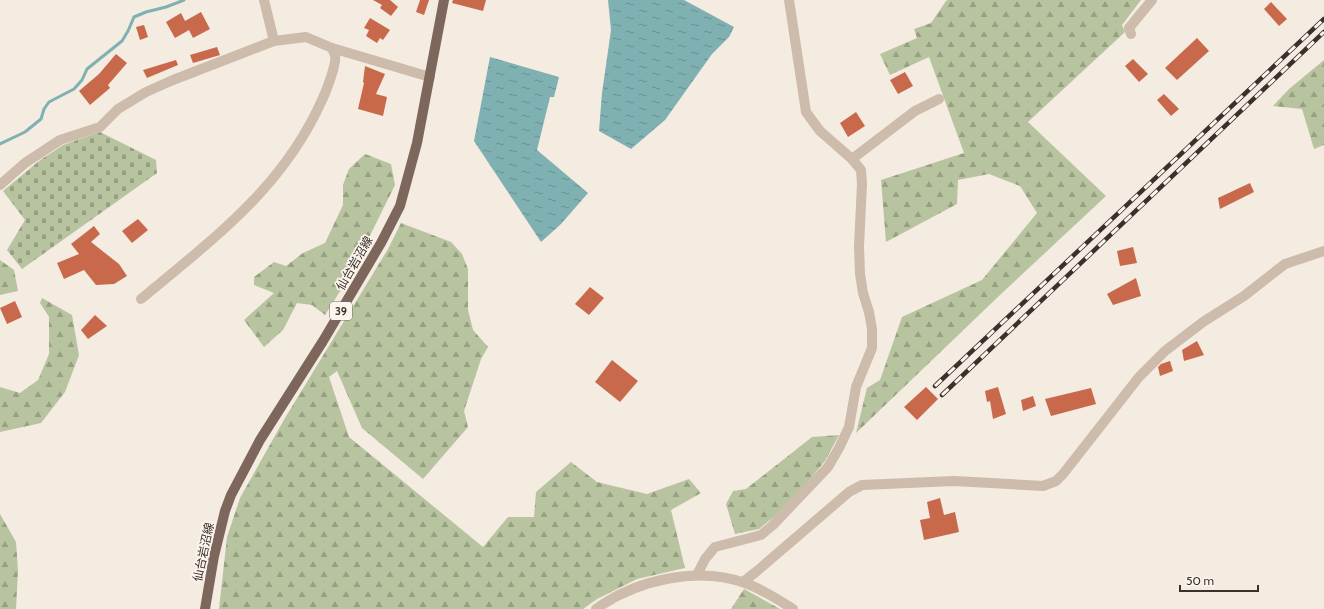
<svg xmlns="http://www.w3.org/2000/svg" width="1324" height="609" font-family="Cabin,'Noto Sans JP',sans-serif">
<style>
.forest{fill:url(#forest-firs)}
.cemetery{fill:url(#cemetery-stones)}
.water{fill:url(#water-ripples)}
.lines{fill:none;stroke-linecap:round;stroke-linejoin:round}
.stream{stroke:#7fb0b2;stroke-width:3}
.building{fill:#c8694b}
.minor{stroke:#cdbbac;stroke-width:10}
.tertiary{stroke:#cdbbac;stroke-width:10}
.primary{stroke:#7d675c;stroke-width:10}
.rail-casing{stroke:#3b302b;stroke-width:4.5}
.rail{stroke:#fbf5ee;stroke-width:3;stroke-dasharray:9;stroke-linecap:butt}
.labels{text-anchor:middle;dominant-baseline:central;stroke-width:3.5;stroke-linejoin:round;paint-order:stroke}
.shield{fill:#fbf5ee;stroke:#756b66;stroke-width:1}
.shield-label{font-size:11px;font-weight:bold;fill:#3b302b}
.street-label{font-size:12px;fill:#3b302b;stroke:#fbf5ee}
</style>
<defs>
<pattern id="forest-firs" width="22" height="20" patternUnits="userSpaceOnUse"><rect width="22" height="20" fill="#b8c4a0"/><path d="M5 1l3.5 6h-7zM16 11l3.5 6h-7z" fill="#97a083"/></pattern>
<pattern id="cemetery-stones" width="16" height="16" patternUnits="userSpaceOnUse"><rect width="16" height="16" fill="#b8c4a0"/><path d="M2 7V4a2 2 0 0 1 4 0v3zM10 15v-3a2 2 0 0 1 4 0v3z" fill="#97a083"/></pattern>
<pattern id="water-ripples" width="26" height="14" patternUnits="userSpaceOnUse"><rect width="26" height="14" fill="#7fb0b2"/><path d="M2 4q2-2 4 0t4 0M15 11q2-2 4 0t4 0" fill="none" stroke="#699091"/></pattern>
</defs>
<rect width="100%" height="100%" fill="#f4ebe1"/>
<g class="forest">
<polygon points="948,0 1141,0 1122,25 1125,32 1028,122 1106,196 1001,294 856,433 867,388 880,380 902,317 982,280 1037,213 1020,186 989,174 958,180 957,204 886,242 881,180 964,153 929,57 890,75 880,54 917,38 914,29 931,23 946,1"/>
<polygon points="1324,60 1324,145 1314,149 1302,109 1273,106 1289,89"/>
<polygon points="365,154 391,164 395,185 351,274 325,315 312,305 297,303 283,330 264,347 244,320 274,293 254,285 254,277 274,262 286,266 303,253 325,243 343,205 343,185 349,169"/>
<polygon points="401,223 451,242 462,254 468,269 468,310 473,330 488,347 481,359 464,411 468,427 423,479 362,428 337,371 329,377 349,437 483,547 508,517 534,517 536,492 571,462 597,482 647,494 689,479 701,493 671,510 685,568 637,579 597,599 583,609 219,609 227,537 240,498 285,418 388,249"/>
<polygon points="0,260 14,270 18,291 0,295"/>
<polygon points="42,298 72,315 79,355 65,392 41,423 0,432 0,387 20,393 38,380 49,354 49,317 40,303"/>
<polygon points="839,435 825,461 804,486 775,516 759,529 735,534 726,504 733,491 746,489 812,437"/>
<polygon points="0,514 16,542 18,570 16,609 0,609"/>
<polygon points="744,589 780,609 731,609"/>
</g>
<polygon class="cemetery" points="100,132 156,160 157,173 22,269 7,250 25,220 3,191 39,161 63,145"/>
<g class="water">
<polygon points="608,0 684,0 734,27 729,37 712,54 665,120 631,149 599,131 602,93 611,30"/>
<polygon points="490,57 559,77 554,97 550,97 537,150 588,193 561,224 541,242 474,141"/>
</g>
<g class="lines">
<polyline class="stream" points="0,144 25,132 41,119 44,109 49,102 74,89 82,80 87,69 122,41 128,31 134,17 146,12 166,7 184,0"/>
</g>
<g class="building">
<polygon points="373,0 390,0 398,7 391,16 380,8 382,5"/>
<polygon points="420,0 429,0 424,15 416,12"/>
<polygon points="453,0 486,0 483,11 452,3"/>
<polygon points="1271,2 1287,19 1279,26 1264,9"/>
<polygon points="201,12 210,29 193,38 189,30 175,38 166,22 181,13 185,21"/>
<polygon points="370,18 390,30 383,40 380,38 377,43 366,36 369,30 364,28"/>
<polygon points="144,25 148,37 140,40 136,27"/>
<polygon points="1197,38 1209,51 1177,80 1165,68"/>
<polygon points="217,47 220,55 193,63 190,55"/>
<polygon points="116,54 127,63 108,85 110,88 90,105 79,91 99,74"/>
<polygon points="1133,59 1148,74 1139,82 1125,66"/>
<polygon points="176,60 178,65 147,78 143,70"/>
<polygon points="365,66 385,74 376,94 387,97 383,116 358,109 364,83 363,82"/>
<polygon points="905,72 913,86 898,94 890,80"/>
<polygon points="1164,94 1179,109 1171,116 1157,100"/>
<polygon points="856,112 865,126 848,137 840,123"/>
<polygon points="1250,183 1254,192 1220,209 1218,198"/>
<polygon points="138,219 148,230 132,243 122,231"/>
<polygon points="94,226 100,234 91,242 119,264 127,276 114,284 96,285 84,270 64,279 57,263 79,254 71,244"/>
<polygon points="1133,247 1137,263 1120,266 1117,251"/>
<polygon points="1136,278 1141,296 1113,305 1107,294"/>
<polygon points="590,287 604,298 589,315 575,304"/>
<polygon points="15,301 22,317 7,324 0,308"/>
<polygon points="95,315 107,326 88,339 81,330"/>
<polygon points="1197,341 1204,355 1184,361 1182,350"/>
<polygon points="612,360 638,381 620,402 595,382"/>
<polygon points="1170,361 1173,371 1160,376 1158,367 1161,364"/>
<polygon points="926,387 938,399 917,420 904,407"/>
<polygon points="998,387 1006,414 993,419 990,401 987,402 985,391"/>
<polygon points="1091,388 1096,404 1051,416 1045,399"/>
<polygon points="1033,396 1036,406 1023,411 1021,400"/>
<polygon points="940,498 944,515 955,512 959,532 924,540 920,520 930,518 927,502"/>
</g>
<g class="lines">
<g class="minor">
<polyline points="264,0 274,41"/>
<polyline points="1131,34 1129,28 1152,0"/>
<polyline points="852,159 915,111 939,99"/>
<polyline points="0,185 25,163 60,140 100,127 118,109 146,92 173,80 274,41 306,37 332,48 430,77"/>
<path d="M141 299C213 239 283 188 322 100 326 92 337 63 335 56 335 54 333 51 332 48"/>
<polyline points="697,575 705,559 715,547 761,535 773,525 828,467 839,448 849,427 856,387 872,348 872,329 869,312 863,293 860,274 859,246 862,184 861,170 852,159 820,131 806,112 789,0"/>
<polyline points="743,582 757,571 849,492 862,485 954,481 1043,486 1056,481 1063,474 1139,377 1165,351 1203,322 1244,296 1285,264 1324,251"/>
</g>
<path class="tertiary" d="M596 609C636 580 697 566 745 583 762 589 777 599 793 609"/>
<polyline class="primary" points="205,609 214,556 225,511 231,495 260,440 323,341 381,243 400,206 417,143 444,0"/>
<defs>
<g id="rail">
<polyline points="935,386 1324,19"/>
<polyline points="942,395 1324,32"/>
</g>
</defs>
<use href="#rail" class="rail-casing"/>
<use href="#rail" class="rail"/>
</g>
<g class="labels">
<rect class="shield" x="330" y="302" width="22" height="18" rx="3"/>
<g class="shield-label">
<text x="341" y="311">39</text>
</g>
<g class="street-label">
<text transform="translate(354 263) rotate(-60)">仙台岩沼線</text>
<text transform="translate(203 552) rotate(-78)">仙台岩沼線</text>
</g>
</g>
<path d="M1180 585v6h78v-6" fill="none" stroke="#3b302b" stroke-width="2"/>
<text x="1186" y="585" font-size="12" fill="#3b302b" stroke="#fbf5ee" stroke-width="3" paint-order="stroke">50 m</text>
</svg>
